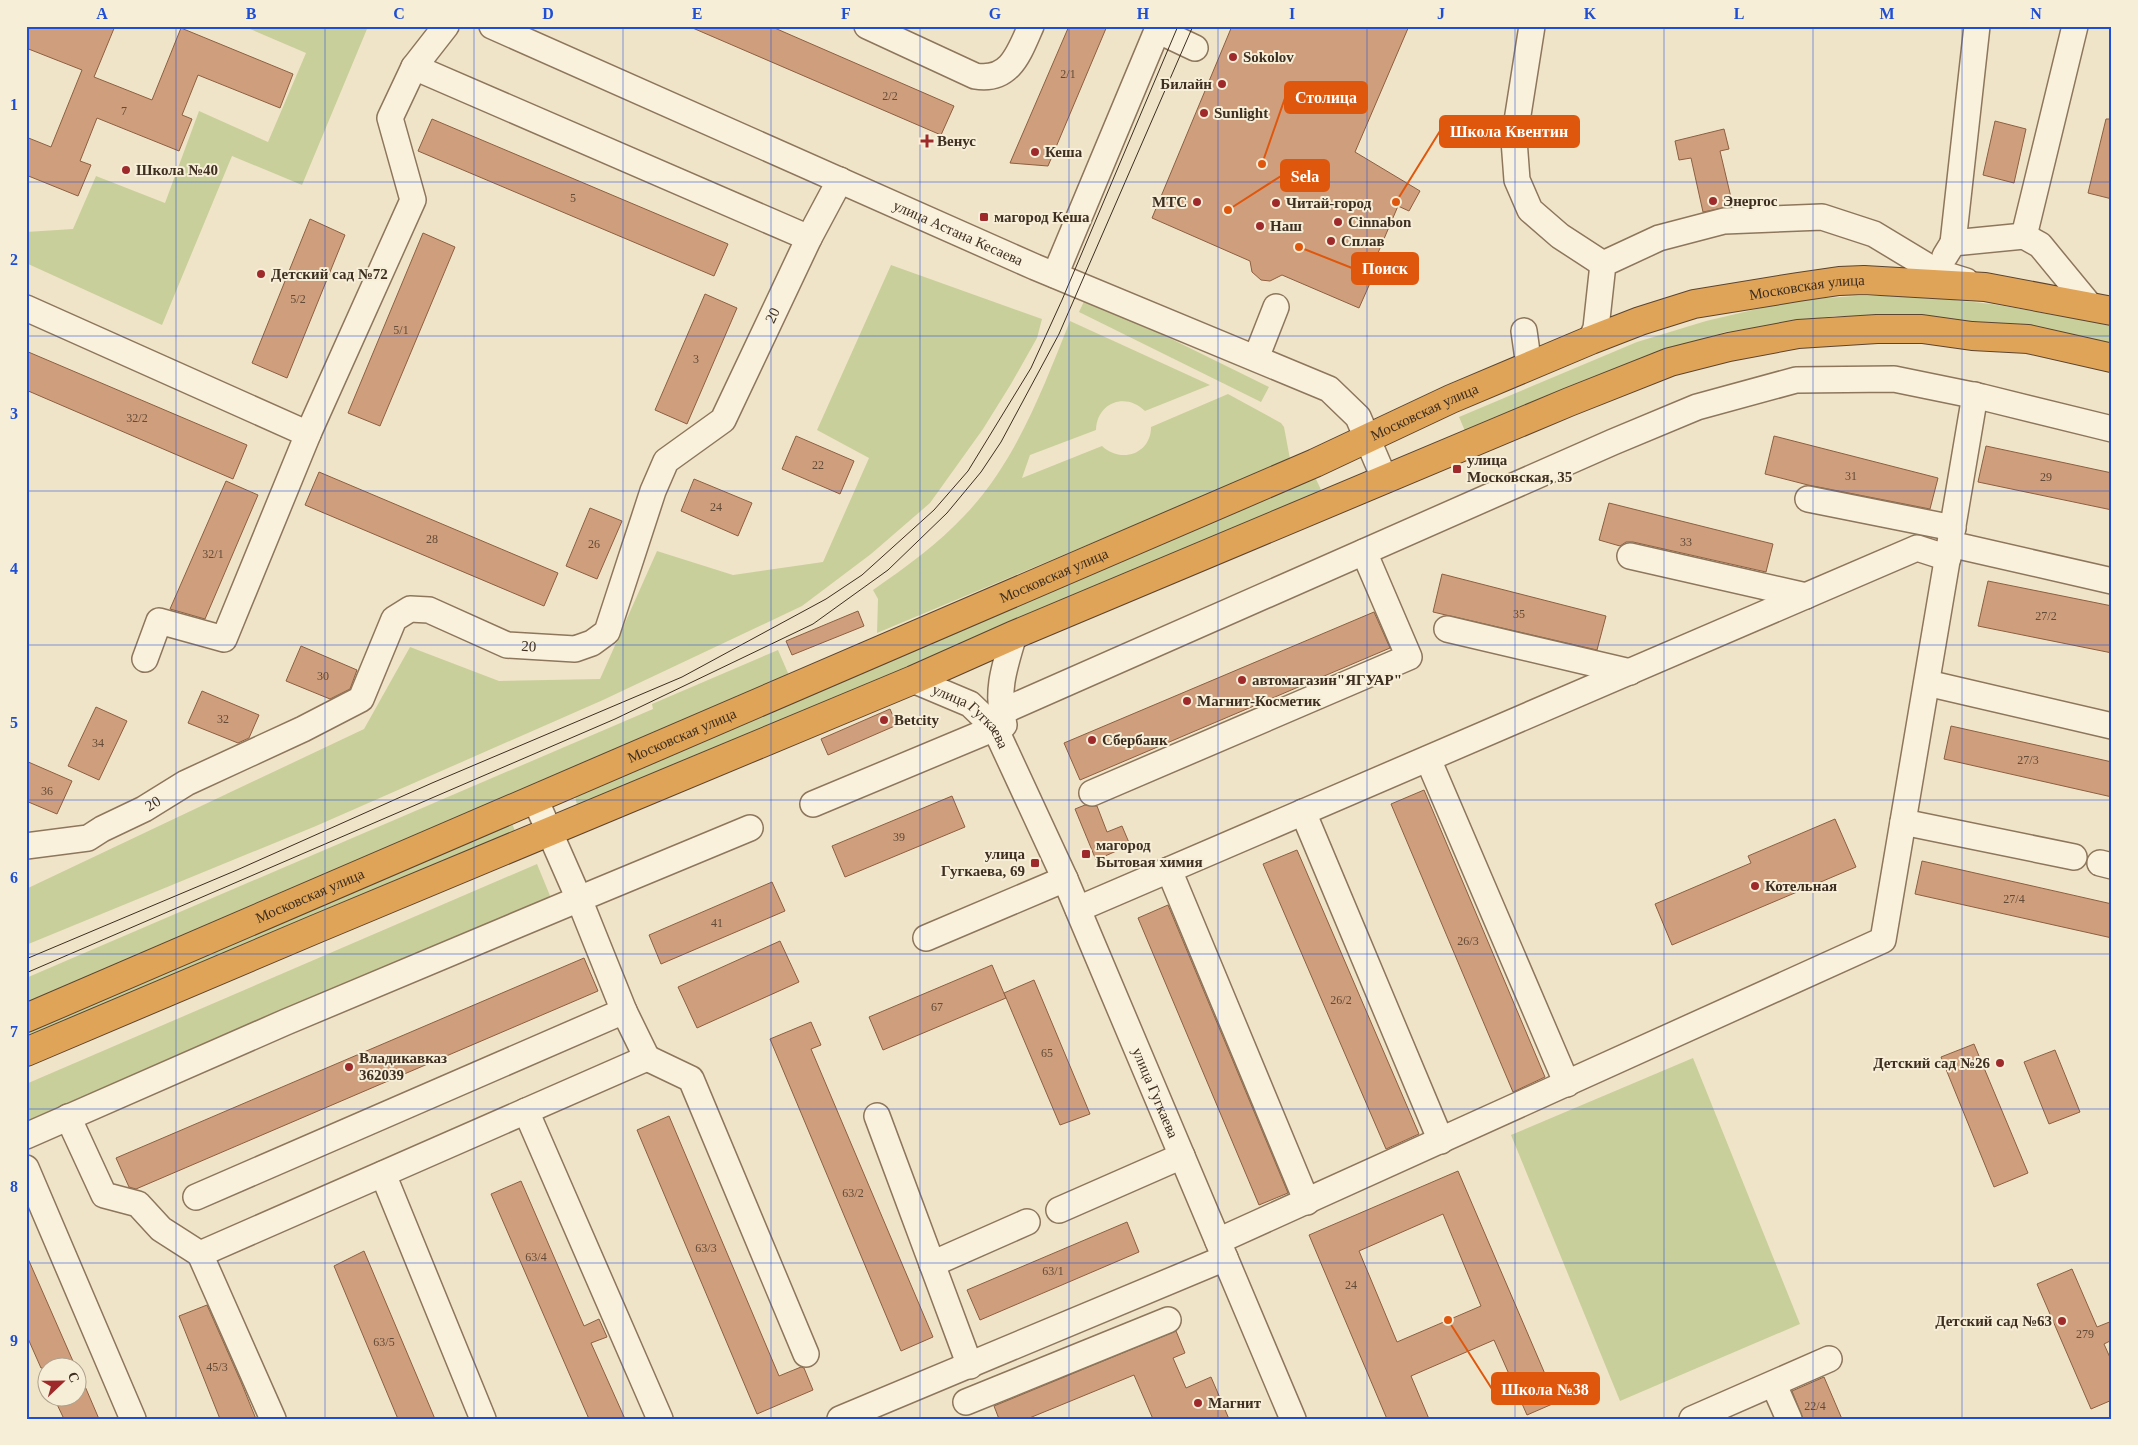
<svg xmlns="http://www.w3.org/2000/svg" width="2138" height="1445" font-family="Georgia,serif">
<style>
.green{fill:#c9cf9b}
.building{fill:#cf9f7d;stroke:#8d5f41;fill-rule:evenodd}
.lines{fill:none;stroke-linecap:round;stroke-linejoin:round}
.minor-casing{stroke:#8d765c;stroke-width:28}
.highway-casing{stroke:#5b4430;stroke-width:30}
.minor{stroke:#faf1dc;stroke-width:25}
.highway{stroke:#e0a458;stroke-width:28}
.tram{stroke:#3d2e20;stroke-width:1}
.grid{fill:none;stroke:#1d4ed8;stroke-width:1;stroke-opacity:0.55}
.poi-dot{fill:#9e2a2b;stroke:#f7eed8;stroke-width:2}
.labels{text-anchor:middle;dominant-baseline:central;stroke-width:4;stroke-linejoin:round;paint-order:stroke}
.number-label{font-size:12px;fill:#624a37}
.poi-label{font-size:15px;font-weight:bold;fill:#3d2e20;stroke:#f7eed8;text-anchor:start}
.street-label{font-size:15px;fill:#3d2e20;stroke:#f7eed8}
.leader{fill:none;stroke:#df570d;stroke-width:2}
.callout-dot{fill:#df570d;stroke:#f7eed8;stroke-width:2}
.callout{fill:#df570d;stroke:#df570d;stroke-width:2}
.callout-label{font-size:16px;text-anchor:middle;font-weight:bold;fill:#fff}
.neatline{fill:none;stroke:#1d4ed8;stroke-width:2}
.grid-label{font-size:16px;text-anchor:middle;font-weight:bold;fill:#1d4ed8}
</style>
<rect width="100%" height="100%" fill="#f0e4c8"/>
<g class="green">
<polygon points="243,26 362,26 367,29 302,185 232,156 162,325 26,263 26,232 73,229 96,176 165,203 199,111 268,142 306,53"/>
<polygon points="891,265 1042,319 1037,338 1011,384 983,429 930,503 871,554 802,606 603,700 316,826 26,945 26,889 364,729 410,647 499,681 600,679 657,551 733,575 823,562 869,458 817,430"/>
<polygon points="1855,296 1916,296 1992,304 2112,325 2112,351 1943,321 1834,316 1725,332 1641,359 1465,431 1459,417 1637,342 1706,321 1795,300"/>
<polygon points="1086,297 1269,387 1261,402 1079,312"/>
<path d="M1070 321 1210 385 1145 411C1126 392 1097 402 1096 430L1030 455 1022 478 1102 446C1121 464 1151 454 1151 427L1228 394 1281 423 1284 427 1290 459 1288 461 877 633 878 599 873 590C906 567 938 544 965 515 1016 462 1043 388 1070 321Z"/>
<polygon points="1315,477 1324,496 578,810 575,796"/>
<polygon points="778,650 791,680 26,1009 26,978 653,709 652,704"/>
<polygon points="509,817 517,835 26,1045 26,1024"/>
<polygon points="537,864 553,903 26,1128 26,1084"/>
<polygon points="1693,1058 1800,1324 1620,1401 1511,1135"/>
</g>
<g class="building">
<polygon points="26,26 115,26 94,77 152,100 181,28 293,74 280,108 198,75 182,115 192,119 179,151 97,118 80,161 91,165 78,196 26,175 26,137 51,147 82,70 26,48"/>
<polygon points="688,26 770,26 954,106 941,135"/>
<polygon points="1069,26 1107,26 1048,166 1010,163"/>
<polygon points="1232,26 1409,26 1355,152 1420,191 1409,211 1398,206 1372,267 1375,272 1359,308 1282,275 1270,281 1261,280 1252,272 1250,261 1152,218"/>
<polygon points="432,119 728,244 714,276 418,151"/>
<polygon points="2106,119 2112,119 2112,199 2088,193"/>
<polygon points="1995,121 2026,129 2014,183 1983,175"/>
<polygon points="1724,129 1729,149 1720,151 1733,206 1703,212 1691,158 1679,160 1675,141"/>
<polygon points="310,219 345,235 287,378 252,363"/>
<polygon points="423,233 455,247 380,426 348,413"/>
<polygon points="705,294 737,308 687,424 655,410"/>
<polygon points="26,351 247,445 233,479 26,390"/>
<polygon points="796,436 854,461 840,494 782,469"/>
<polygon points="1774,436 1938,478 1930,509 1808,485 1765,474"/>
<polygon points="1986,446 2112,473 2112,510 1978,482"/>
<polygon points="319,472 558,573 544,606 305,505"/>
<polygon points="694,479 752,503 738,536 681,511"/>
<polygon points="226,481 258,495 205,619 170,609"/>
<polygon points="1609,503 1773,544 1766,572 1633,542 1626,542 1620,546 1599,540"/>
<polygon points="590,508 622,521 597,579 566,566"/>
<polygon points="1442,574 1606,616 1597,650 1433,612"/>
<polygon points="1988,581 2112,606 2112,653 1978,626"/>
<polygon points="858,611 864,626 792,655 786,641"/>
<polygon points="1374,612 1390,648 1080,780 1064,743"/>
<polygon points="301,646 357,670 350,689 330,699 286,681"/>
<polygon points="202,691 259,715 249,738 238,743 188,723"/>
<polygon points="96,707 127,721 99,780 68,766"/>
<polygon points="890,709 897,725 828,755 821,739"/>
<polygon points="1951,726 2112,762 2112,797 1944,759"/>
<polygon points="26,761 72,781 57,814 26,801"/>
<polygon points="1424,790 1545,1077 1513,1092 1391,804"/>
<polygon points="952,796 965,827 845,877 832,846"/>
<polygon points="1085,805 1097,806 1107,832 1122,826 1130,845 1096,860 1075,809"/>
<polygon points="1835,819 1856,867 1672,945 1655,904 1751,863 1748,856"/>
<polygon points="1297,850 1419,1134 1386,1149 1263,864"/>
<polygon points="1922,861 2112,904 2112,938 1915,894"/>
<polygon points="772,882 785,911 661,964 649,935"/>
<polygon points="1168,905 1288,1193 1259,1205 1138,918"/>
<polygon points="780,941 799,982 697,1028 678,987"/>
<polygon points="584,958 598,991 136,1189 129,1187 116,1158"/>
<polygon points="992,965 1006,998 883,1050 869,1017"/>
<polygon points="1034,980 1090,1114 1060,1125 1004,993"/>
<polygon points="811,1022 821,1045 811,1049 933,1337 901,1351 770,1039"/>
<polygon points="1974,1044 2028,1173 1994,1187 1941,1057"/>
<polygon points="2055,1050 2080,1112 2049,1124 2024,1062"/>
<polygon points="669,1116 779,1376 801,1367 804,1368 813,1390 757,1414 637,1130"/>
<path d="M1458 1171 1557 1402 1527 1415 1494 1340 1411 1376 1429 1419H1387L1309 1235ZM1443 1214 1481 1306 1397 1342 1359 1251Z"/>
<polygon points="521,1181 584,1326 599,1319 607,1337 591,1343 625,1419 589,1419 491,1194"/>
<polygon points="1127,1222 1139,1252 980,1320 967,1290"/>
<polygon points="364,1251 435,1419 398,1419 334,1266"/>
<polygon points="26,1254 76,1368 41,1368 26,1334"/>
<polygon points="2072,1269 2097,1327 2112,1321 2112,1340 2104,1344 2112,1362 2112,1400 2091,1409 2037,1284"/>
<polygon points="207,1305 241,1382 256,1419 220,1419 179,1316"/>
<polygon points="1176,1331 1185,1353 1173,1358 1186,1388 1211,1377 1229,1419 1153,1419 1134,1375 1027,1419 999,1419 994,1406"/>
<polygon points="78,1370 99,1419 64,1419 54,1398 78,1398"/>
<polygon points="1824,1377 1842,1419 1803,1419 1792,1391"/>
</g>
<g class="lines">
<defs>
<g id="minor">
<path id="s1" d="M492 26 1035 267 1329 389 1358 417 1385 480"/>
<path d="M867 26 975 76C1010 82 1019 53 1031 26"/>
<polyline points="1532,26 1514,140 1517,180 1530,210 1560,236 1603,264"/>
<polyline points="1157,30 1195,48"/>
<polyline points="414,67 809,238"/>
<polyline points="2024,236 2075,26"/>
<polyline points="1953,243 1977,26"/>
<polyline points="1945,256 1953,243 2024,236 2040,245 2091,307"/>
<polyline points="1055,275 1159,26"/>
<polyline points="26,308 308,434 413,200 390,118 414,67 446,26"/>
<polyline points="1524,331 1529,366"/>
<polyline points="1591,340 1596,328 1603,264 1659,238 1724,221 1822,217 1874,234 1937,272 1966,281"/>
<polyline points="1256,358 1276,307"/>
<polyline points="1808,499 1953,528"/>
<polyline points="1950,544 2112,581"/>
<polyline points="1630,556 1806,596"/>
<polyline points="1447,629 1630,672"/>
<polyline points="145,659 159,621 224,639 308,434"/>
<path id="s2" d="M913 680 970 704 995 728 1065 879 1293 1419"/>
<polyline points="1927,683 2112,726"/>
<polyline points="1001,712 1613,442 1697,407 1796,380 1894,379 1982,397 2112,429"/>
<path d="M1004 725C996 691 1004 668 1014 635"/>
<polyline points="1428,759 1567,1084"/>
<polyline points="1092,793 1409,657 1364,552"/>
<polyline points="813,804 995,728"/>
<polyline points="1303,812 1441,1141"/>
<polyline points="1903,822 2074,857"/>
<path id="s3" d="M26 846 88 838 102 829 144 809 186 783 303 729 361 699 394 619 410 609 429 610 507 645 575 649 592 643 607 632 653 491 666 461 723 420 809 238 840 180"/>
<polyline points="2100,863 2112,866"/>
<polyline points="1169,870 1307,1202"/>
<polyline points="1078,909 1917,548 1948,558"/>
<polyline points="926,938 1065,879"/>
<polyline points="647,1058 691,1079 806,1354"/>
<polyline points="526,1111 660,1419"/>
<polyline points="877,1116 970,1366"/>
<polyline points="68,1117 104,1195 138,1204 161,1229 200,1254"/>
<polyline points="26,1136 286,1022 579,899 535,799"/>
<polyline points="26,1168 133,1419"/>
<polyline points="383,1174 483,1419"/>
<polyline points="196,1197 624,1011 579,899 750,828"/>
<polyline points="1059,1210 1182,1156"/>
<polyline points="1218,1241 1883,940 1975,395"/>
<polyline points="932,1264 1027,1222"/>
<polyline points="1774,1385 1789,1419"/>
<polyline points="966,1402 1168,1320"/>
<polyline points="273,1419 200,1254 647,1058 624,1011"/>
<polyline points="840,1419 1225,1258"/>
<polyline points="1692,1419 1829,1359"/>
</g>
<g id="highway">
<path id="s4" d="M26 1018 1315 463 1451 399 1591 340 1640 321 1694 304 1798 287 1839 281 1864 280 1985 287 2112 311"/>
<polyline points="26,1052 316,929 913,680 1014,635 1569,402 1670,362 1729,347 1798,334 1877,329 1922,329 1972,336 2028,339 2112,358"/>
</g>
</defs>
<use href="#minor" class="minor-casing"/>
<use href="#highway" class="highway-casing"/>
<use href="#minor" class="minor"/>
<use href="#highway" class="highway"/>
<g class="tram">
<polyline points="26,959 237,870 432,783 682,677 826,599 862,575 934,510 968,471 1031,368 1062,300 1178,26"/>
<polyline points="26,973 615,719 813,624 888,570 947,513 981,472 1001,442 1059,334 1193,26"/>
</g>
</g>
<path class="grid" d="M176 26V1419M325 26V1419M474 26V1419M623 26V1419M771 26V1419M920 26V1419M1069 26V1419M1218 26V1419M1367 26V1419M1515 26V1419M1664 26V1419M1813 26V1419M1962 26V1419M26 182H2112M26 336H2112M26 491H2112M26 645H2112M26 800H2112M26 954H2112M26 1109H2112M26 1263H2112"/>
<g class="poi-dot">
<circle cx="1233" cy="57" r="5"/>
<circle cx="1222" cy="84" r="5"/>
<circle cx="1204" cy="113" r="5"/>
<path d="M924.5 133.5h5v5h5v5h-5v5h-5v-5h-5v-5h5z"/>
<circle cx="1035" cy="152" r="5"/>
<circle cx="126" cy="170" r="5"/>
<circle cx="1713" cy="201" r="5"/>
<circle cx="1197" cy="202" r="5"/>
<circle cx="1276" cy="203" r="5"/>
<rect x="979" y="212" width="10" height="10" rx="2.5"/>
<circle cx="1338" cy="222" r="5"/>
<circle cx="1260" cy="226" r="5"/>
<circle cx="1331" cy="241" r="5"/>
<circle cx="261" cy="274" r="5"/>
<rect x="1452" y="464" width="10" height="10" rx="2.5"/>
<circle cx="1242" cy="680" r="5"/>
<circle cx="1187" cy="701" r="5"/>
<circle cx="884" cy="720" r="5"/>
<circle cx="1092" cy="740" r="5"/>
<rect x="1081" y="849" width="10" height="10" rx="2.5"/>
<rect x="1030" y="858" width="10" height="10" rx="2.5"/>
<circle cx="1755" cy="886" r="5"/>
<circle cx="2000" cy="1063" r="5"/>
<circle cx="349" cy="1067" r="5"/>
<circle cx="2062" cy="1321" r="5"/>
<circle cx="1198" cy="1403" r="5"/>
</g>
<g class="labels">
<g class="number-label">
<text x="1068" y="74">2/1</text>
<text x="890" y="96">2/2</text>
<text x="124" y="111">7</text>
<text x="573" y="198">5</text>
<text x="298" y="299">5/2</text>
<text x="401" y="330">5/1</text>
<text x="696" y="359">3</text>
<text x="137" y="418">32/2</text>
<text x="818" y="465">22</text>
<text x="1851" y="476">31</text>
<text x="2046" y="477">29</text>
<text x="716" y="507">24</text>
<text x="432" y="539">28</text>
<text x="1686" y="542">33</text>
<text x="594" y="544">26</text>
<text x="213" y="554">32/1</text>
<text x="1519" y="614">35</text>
<text x="2046" y="616">27/2</text>
<text x="323" y="676">30</text>
<text x="223" y="719">32</text>
<text x="98" y="743">34</text>
<text x="2028" y="760">27/3</text>
<text x="47" y="791">36</text>
<text x="899" y="837">39</text>
<text x="2014" y="899">27/4</text>
<text x="717" y="923">41</text>
<text x="1468" y="941">26/3</text>
<text x="1341" y="1000">26/2</text>
<text x="937" y="1007">67</text>
<text x="1047" y="1053">65</text>
<text x="853" y="1193">63/2</text>
<text x="706" y="1248">63/3</text>
<text x="536" y="1257">63/4</text>
<text x="1053" y="1271">63/1</text>
<text x="1351" y="1285">24</text>
<text x="2085" y="1334">279</text>
<text x="384" y="1342">63/5</text>
<text x="217" y="1367">45/3</text>
<text x="1815" y="1406">22/4</text>
</g>
<g class="poi-label">
<text x="1243" y="57">Sokolov</text>
<text x="1212" y="84" text-anchor="end">Билайн</text>
<text x="1214" y="113">Sunlight</text>
<text x="937" y="141">Венус</text>
<text x="1045" y="152">Кеша</text>
<text x="136" y="170">Школа №40</text>
<text x="1723" y="201">Энергос</text>
<text x="1187" y="202" text-anchor="end">МТС</text>
<text x="1286" y="203">Читай-город</text>
<text x="994" y="217">магород Кеша</text>
<text x="1348" y="222">Cinnabon</text>
<text x="1270" y="226">Наш</text>
<text x="1341" y="241">Сплав</text>
<text x="271" y="274">Детский сад №72</text>
<text x="1467" y="460">улица<tspan x="1467" dy="17">Московская, 35</tspan></text>
<text x="1252" y="680">автомагазин"ЯГУАР"</text>
<text x="1197" y="701">Магнит-Косметик</text>
<text x="894" y="720">Betcity</text>
<text x="1102" y="740">Сбербанк</text>
<text x="1096" y="845">магород<tspan x="1096" dy="17">Бытовая химия</tspan></text>
<text x="1025" y="854" text-anchor="end">улица<tspan x="1025" dy="17">Гугкаева, 69</tspan></text>
<text x="1765" y="886">Котельная</text>
<text x="359" y="1058">Владикавказ<tspan x="359" dy="17">362039</tspan></text>
<text x="1990" y="1063" text-anchor="end">Детский сад №26</text>
<text x="2052" y="1321" text-anchor="end">Детский сад №63</text>
<text x="1208" y="1403">Магнит</text>
</g>
<g class="street-label">
<text stroke="none"><textPath href="#s1" startOffset="510">улица Астана Кесаева</textPath></text>
<text stroke="none"><textPath href="#s4" startOffset="1929">Московская улица</textPath></text>
<text stroke="none"><textPath href="#s3" startOffset="1051">20</textPath></text>
<text stroke="none"><textPath href="#s4" startOffset="1524">Московская улица</textPath></text>
<text stroke="none"><textPath href="#s4" startOffset="1119">Московская улица</textPath></text>
<text stroke="none"><textPath href="#s3" startOffset="601">20</textPath></text>
<text stroke="none"><textPath href="#s2" startOffset="70">улица Гугкаева</textPath></text>
<text stroke="none"><textPath href="#s4" startOffset="714">Московская улица</textPath></text>
<text stroke="none"><textPath href="#s3" startOffset="136">20</textPath></text>
<text stroke="none"><textPath href="#s4" startOffset="309">Московская улица</textPath></text>
<text stroke="none"><textPath href="#s2" startOffset="495">улица Гугкаева</textPath></text>
</g>
</g>
<path class="leader" d="M1262 164L1285 98M1396 202L1440 131M1228 210L1281 176M1299 247L1352 268M1448 1320L1492 1389"/>
<g class="callout-dot">
<circle cx="1262" cy="164" r="5"/>
<circle cx="1396" cy="202" r="5"/>
<circle cx="1228" cy="210" r="5"/>
<circle cx="1299" cy="247" r="5"/>
<circle cx="1448" cy="1320" r="5"/>
</g>
<g class="callout">
<rect x="1285" y="82" width="82" height="31" rx="5"/>
<rect x="1440" y="116" width="139" height="31" rx="5"/>
<rect x="1281" y="160" width="48" height="31" rx="5"/>
<rect x="1352" y="253" width="66" height="31" rx="5"/>
<rect x="1492" y="1373" width="107" height="31" rx="5"/>
</g>
<g class="callout-label">
<text x="1326" y="103">Столица</text>
<text x="1509" y="137">Школа Квентин</text>
<text x="1305" y="182">Sela</text>
<text x="1385" y="274">Поиск</text>
<text x="1545" y="1395">Школа №38</text>
</g>
<rect width="2138" height="1445" fill="none" stroke="#f7eed8" stroke-width="55"/>
<g transform="translate(62 1382) rotate(68)"><circle r="24" fill="#f7eed8" stroke="#ada18e"/>
<path d="M0-4L9 19L0 12L-9 19Z" fill="#9e2a2b"/>
<text y="-8" font-size="14" font-weight="bold" text-anchor="middle" fill="#3d2e20">С</text>
</g>
<rect x="28" y="28" width="2082" height="1390" class="neatline"/>
<g class="grid-label">
<text x="102" y="19">A</text>
<text x="251" y="19">B</text>
<text x="399" y="19">C</text>
<text x="548" y="19">D</text>
<text x="697" y="19">E</text>
<text x="846" y="19">F</text>
<text x="995" y="19">G</text>
<text x="1143" y="19">H</text>
<text x="1292" y="19">I</text>
<text x="1441" y="19">J</text>
<text x="1590" y="19">K</text>
<text x="1739" y="19">L</text>
<text x="1887" y="19">M</text>
<text x="2036" y="19">N</text>
<text x="14" y="110">1</text>
<text x="14" y="265">2</text>
<text x="14" y="419">3</text>
<text x="14" y="574">4</text>
<text x="14" y="728">5</text>
<text x="14" y="883">6</text>
<text x="14" y="1037">7</text>
<text x="14" y="1192">8</text>
<text x="14" y="1346">9</text>
</g>
</svg>
